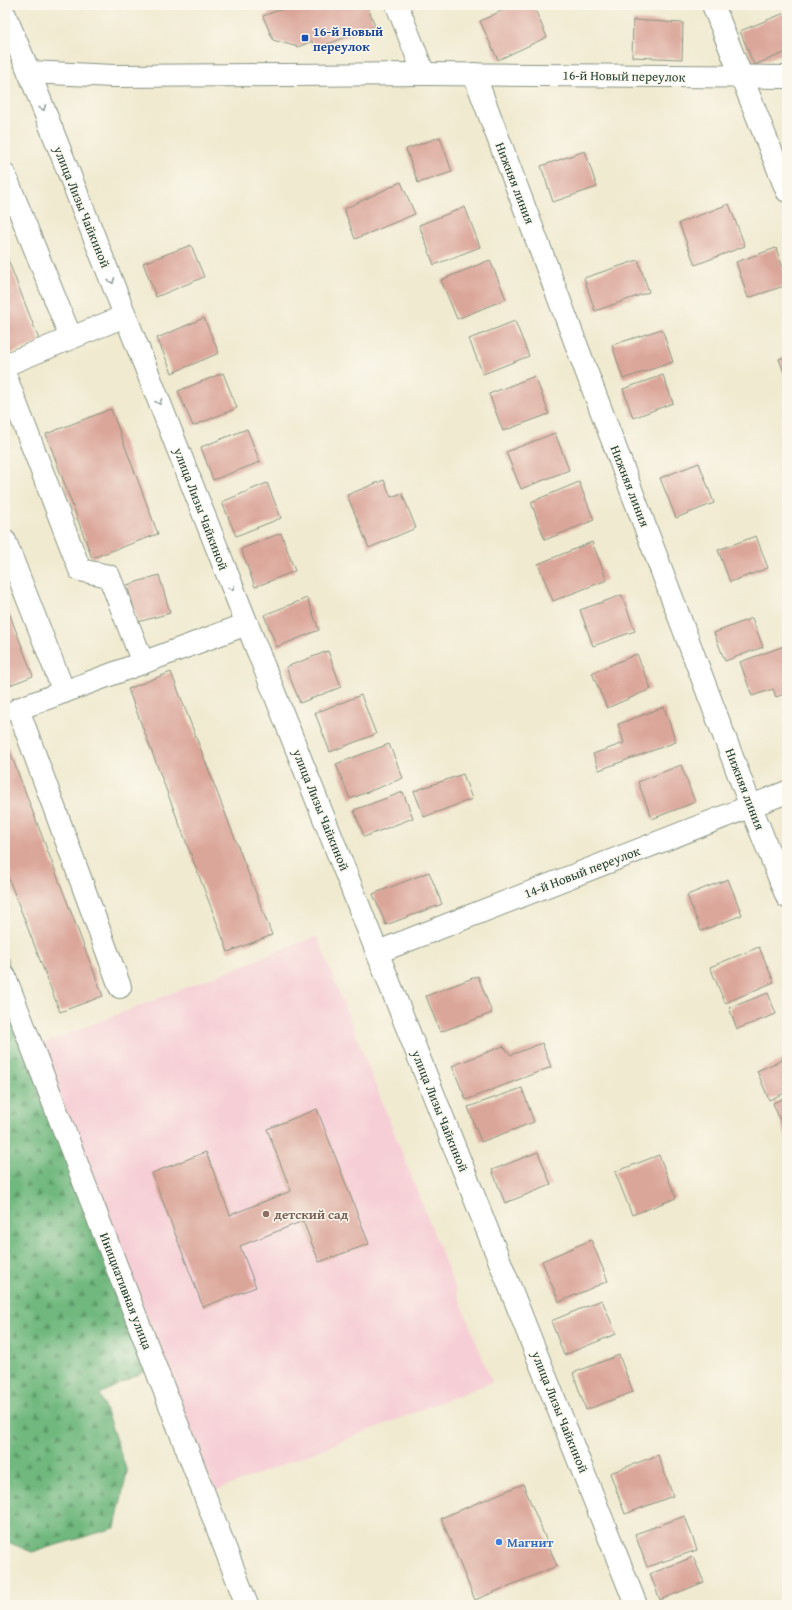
<svg xmlns="http://www.w3.org/2000/svg" width="792" height="1610" font-family="'Gentium Book Plus',serif">
<style>
.built{fill:#f6cfd6}
.forest{fill:url(#forest-firs);stroke:#477a59}
.building{fill:#dba69a}
.lines{fill:none;stroke-linecap:round;stroke-linejoin:round}
.minor-casing{stroke:#889482;stroke-width:24}
.major-casing{stroke:#889482;stroke-width:24}
.minor{stroke:#fff;stroke-width:22}
.major{stroke:#fff;stroke-width:22}
.oneway{stroke:#8f9e9a}
.transit-dot{fill:#1a4fb4;stroke:#fbf7ec;stroke-width:1.5}
.education-dot{fill:#8d6e63;stroke:#fbf7ec;stroke-width:1.5}
.shop-dot{fill:#3f7fe0;stroke:#fbf7ec;stroke-width:1.5}
.labels{text-anchor:middle;dominant-baseline:central;stroke-width:3;stroke-linejoin:round;paint-order:stroke}
.transit-label{font-size:13px;font-weight:bold;fill:#164399;stroke:#fbf7ec;text-anchor:start}
.street-label{font-size:13px;fill:#1f3d34;stroke:#fbf7ec}
.education-label{font-size:13px;font-weight:bold;fill:#785e54;stroke:#fbf7ec;text-anchor:start}
.shop-label{font-size:13px;font-weight:bold;fill:#366cbe;stroke:#fbf7ec;text-anchor:start}
</style>
<defs>
<pattern id="forest-firs" width="22" height="20" patternUnits="userSpaceOnUse"><rect width="22" height="20" fill="#6fb87e"/><path d="M5 1l3.5 6h-7zM16 11l3.5 6h-7z" fill="#5b9768"/></pattern>
</defs>
<rect width="100%" height="100%" fill="#fbf7ec"/>
<filter id="ink" filterUnits="userSpaceOnUse"><feTurbulence type="fractalNoise" baseFrequency=".025" numOctaves="2"/><feDisplacementMap in="SourceGraphic" scale="8" xChannelSelector="R" yChannelSelector="G"/><feConvolveMatrix kernelMatrix="1 2 1 2 8 2 1 2 1" color-interpolation-filters="sRGB"/></filter>
<filter id="wash" filterUnits="userSpaceOnUse"><feTurbulence type="fractalNoise" baseFrequency=".012" numOctaves="4" result="noise"/><feDisplacementMap in="SourceGraphic" scale="16" xChannelSelector="R" yChannelSelector="G"/><feGaussianBlur stdDeviation="0.9" result="paint"/><feColorMatrix in="noise" values="0 0 0 0 0 0 0 0 0 0 0 0 0 0 0 0 0 1.4 0 .05"/><feComposite in="paint" operator="in"/></filter>
<g filter="url(#wash)">
<rect width="100%" height="100%" fill="#f0ead0"/>
<polygon class="built" points="317,936 492,1382 215,1491 40,1045"/>
<polygon class="forest" points="5,954 57,1111 155,1366 100,1394 127,1472 115,1528 32,1552 5,1541"/>
<g id="blocks">
<g class="building">
<polygon points="293,5 367,5 375,26 315,49 312,41 298,47 273,40 263,16"/>
<polygon points="514,5 533,5 547,37 498,60 480,21"/>
<polygon points="787,12 787,52 754,65 740,31"/>
<polygon points="633,20 683,23 682,59 632,57"/>
<polygon points="440,137 452,172 418,183 406,149"/>
<polygon points="585,151 597,187 553,202 541,166"/>
<polygon points="401,182 415,214 355,239 344,209"/>
<polygon points="729,204 745,246 695,265 679,223"/>
<polygon points="465,207 480,247 434,265 419,225"/>
<polygon points="191,245 204,277 156,297 143,263"/>
<polygon points="776,248 787,280 787,285 748,298 736,262"/>
<polygon points="5,252 40,342 5,356"/>
<polygon points="490,260 506,299 457,319 441,280"/>
<polygon points="638,260 649,292 595,311 584,278"/>
<polygon points="204,318 219,353 172,373 157,338"/>
<polygon points="515,321 529,356 483,374 469,339"/>
<polygon points="662,329 673,362 623,379 612,345"/>
<polygon points="787,356 787,381 779,359"/>
<polygon points="223,373 237,408 193,426 178,391"/>
<polygon points="663,375 673,403 633,418 623,389"/>
<polygon points="535,376 549,414 503,431 489,394"/>
<polygon points="111,409 158,534 92,558 46,434"/>
<polygon points="247,429 260,462 213,480 201,447"/>
<polygon points="555,433 569,470 521,489 506,452"/>
<polygon points="699,463 714,503 676,518 660,478"/>
<polygon points="384,480 391,497 402,493 416,528 369,548 347,495"/>
<polygon points="579,482 594,520 545,540 531,502"/>
<polygon points="267,483 281,518 236,536 222,502"/>
<polygon points="281,533 295,571 255,587 241,549"/>
<polygon points="756,536 768,568 730,582 718,550"/>
<polygon points="592,542 607,580 553,601 538,564"/>
<polygon points="159,575 170,613 138,622 127,585"/>
<polygon points="622,595 635,631 593,646 580,610"/>
<polygon points="307,598 319,630 277,647 264,615"/>
<polygon points="5,602 33,676 5,687"/>
<polygon points="752,618 763,647 725,661 714,633"/>
<polygon points="787,645 787,693 776,697 773,689 752,696 740,662"/>
<polygon points="328,651 341,687 300,703 286,667"/>
<polygon points="637,654 651,689 607,708 592,673"/>
<polygon points="171,672 272,935 228,952 128,689"/>
<polygon points="361,695 376,734 330,752 315,713"/>
<polygon points="664,707 676,742 599,770 593,754 624,743 618,724"/>
<polygon points="5,739 103,996 60,1012 5,869"/>
<polygon points="389,744 403,778 350,799 336,764"/>
<polygon points="681,765 695,802 652,819 638,782"/>
<polygon points="463,774 472,799 424,817 414,791"/>
<polygon points="403,792 413,818 364,837 354,810"/>
<polygon points="429,872 442,904 386,925 373,894"/>
<polygon points="728,879 742,915 701,931 687,895"/>
<polygon points="759,947 774,982 725,1003 710,967"/>
<polygon points="478,976 492,1013 440,1032 426,996"/>
<polygon points="768,993 776,1014 737,1029 729,1008"/>
<polygon points="542,1043 551,1067 466,1100 452,1066 503,1046 511,1055"/>
<polygon points="787,1058 787,1092 769,1100 757,1071"/>
<polygon points="522,1088 534,1122 481,1142 468,1107"/>
<polygon points="787,1097 787,1138 773,1103"/>
<polygon points="317,1109 369,1244 319,1262 303,1221 240,1246 256,1287 203,1307 152,1173 206,1152 230,1215 291,1191 267,1129"/>
<polygon points="538,1152 551,1185 505,1203 492,1170"/>
<polygon points="659,1155 676,1198 632,1215 615,1172"/>
<polygon points="591,1240 608,1281 559,1302 542,1261"/>
<polygon points="602,1300 616,1334 564,1355 551,1321"/>
<polygon points="619,1355 633,1392 586,1410 573,1373"/>
<polygon points="658,1455 673,1496 625,1514 610,1473"/>
<polygon points="523,1484 557,1566 475,1600 441,1518"/>
<polygon points="685,1516 697,1550 647,1567 635,1534"/>
<polygon points="693,1557 704,1582 660,1600 650,1574"/>
</g>
</g>
</g>
<g filter="url(#ink)">
<use href="#blocks" fill-opacity="0" stroke="#889482" stroke-width="1"/>
<g class="lines">
<defs>
<g id="minor">
<polyline points="397,5 424,74"/>
<polyline points="713,5 787,191"/>
<polyline points="474,74 751,807 787,897"/>
<polyline points="5,175 71,338"/>
<polyline points="5,365 125,316"/>
<polyline points="5,375 80,570 109,576 143,663"/>
<polyline points="5,541 64,692"/>
<polyline points="378,952 787,792"/>
<polyline points="5,977 247,1605"/>
<polyline points="120,987 18,709 247,624"/>
</g>
<g id="major">
<polyline points="5,15 29,72 247,624 636,1605"/>
<polyline points="29,72 113,76 424,74 787,77"/>
</g>
</defs>
<use href="#minor" class="minor-casing"/>
<use href="#major" class="major-casing"/>
<use href="#minor" class="minor"/>
<use href="#major" class="major"/>
</g>
<defs><path id="oneway-chevron" d="M-2-3.5L2.5 0L-2 3.5" fill="none" stroke-width="1.6" stroke-linecap="round" stroke-linejoin="round"/></defs>
<g class="oneway">
<use href="#oneway-chevron" transform="translate(43 108) rotate(68)"/>
<use href="#oneway-chevron" transform="translate(112 281) rotate(68)"/>
<use href="#oneway-chevron" transform="translate(159 402) rotate(69)"/>
<use href="#oneway-chevron" transform="translate(232 588) rotate(69)"/>
</g>
</g>
<rect class="transit-dot" x="301" y="34" width="8" height="8" rx="2"/>
<circle class="education-dot" cx="266" cy="1214" r="4"/>
<circle class="shop-dot" cx="499" cy="1542" r="4"/>
<g class="labels">
<g class="transit-label">
<text x="313" y="31">16-й Новый<tspan x="313" dy="15">переулок</tspan></text>
</g>
<g class="street-label">
<text transform="translate(624 76) rotate(1)">16-й Новый переулок</text>
<text transform="translate(515 183) rotate(69)">Нижняя линия</text>
<text transform="translate(82 207) rotate(68)">улица Лизы Чайкиной</text>
<text transform="translate(630 486) rotate(69)">Нижняя линия</text>
<text transform="translate(201 509) rotate(69)">улица Лизы Чайкиной</text>
<text transform="translate(745 789) rotate(69)">Нижняя линия</text>
<text transform="translate(321 810) rotate(68)">улица Лизы Чайкиной</text>
<text transform="translate(582 872) rotate(-21)">14-й Новый переулок</text>
<text transform="translate(440 1111) rotate(68)">улица Лизы Чайкиной</text>
<text transform="translate(126 1291) rotate(69)">Инициативная улица</text>
<text transform="translate(560 1412) rotate(68)">улица Лизы Чайкиной</text>
</g>
<g class="education-label">
<text x="274" y="1214">детский сад</text>
</g>
<g class="shop-label">
<text x="507" y="1542">Магнит</text>
</g>
</g>
<rect width="792" height="1610" fill="none" stroke="#fbf7ec" stroke-width="20"/>
</svg>
